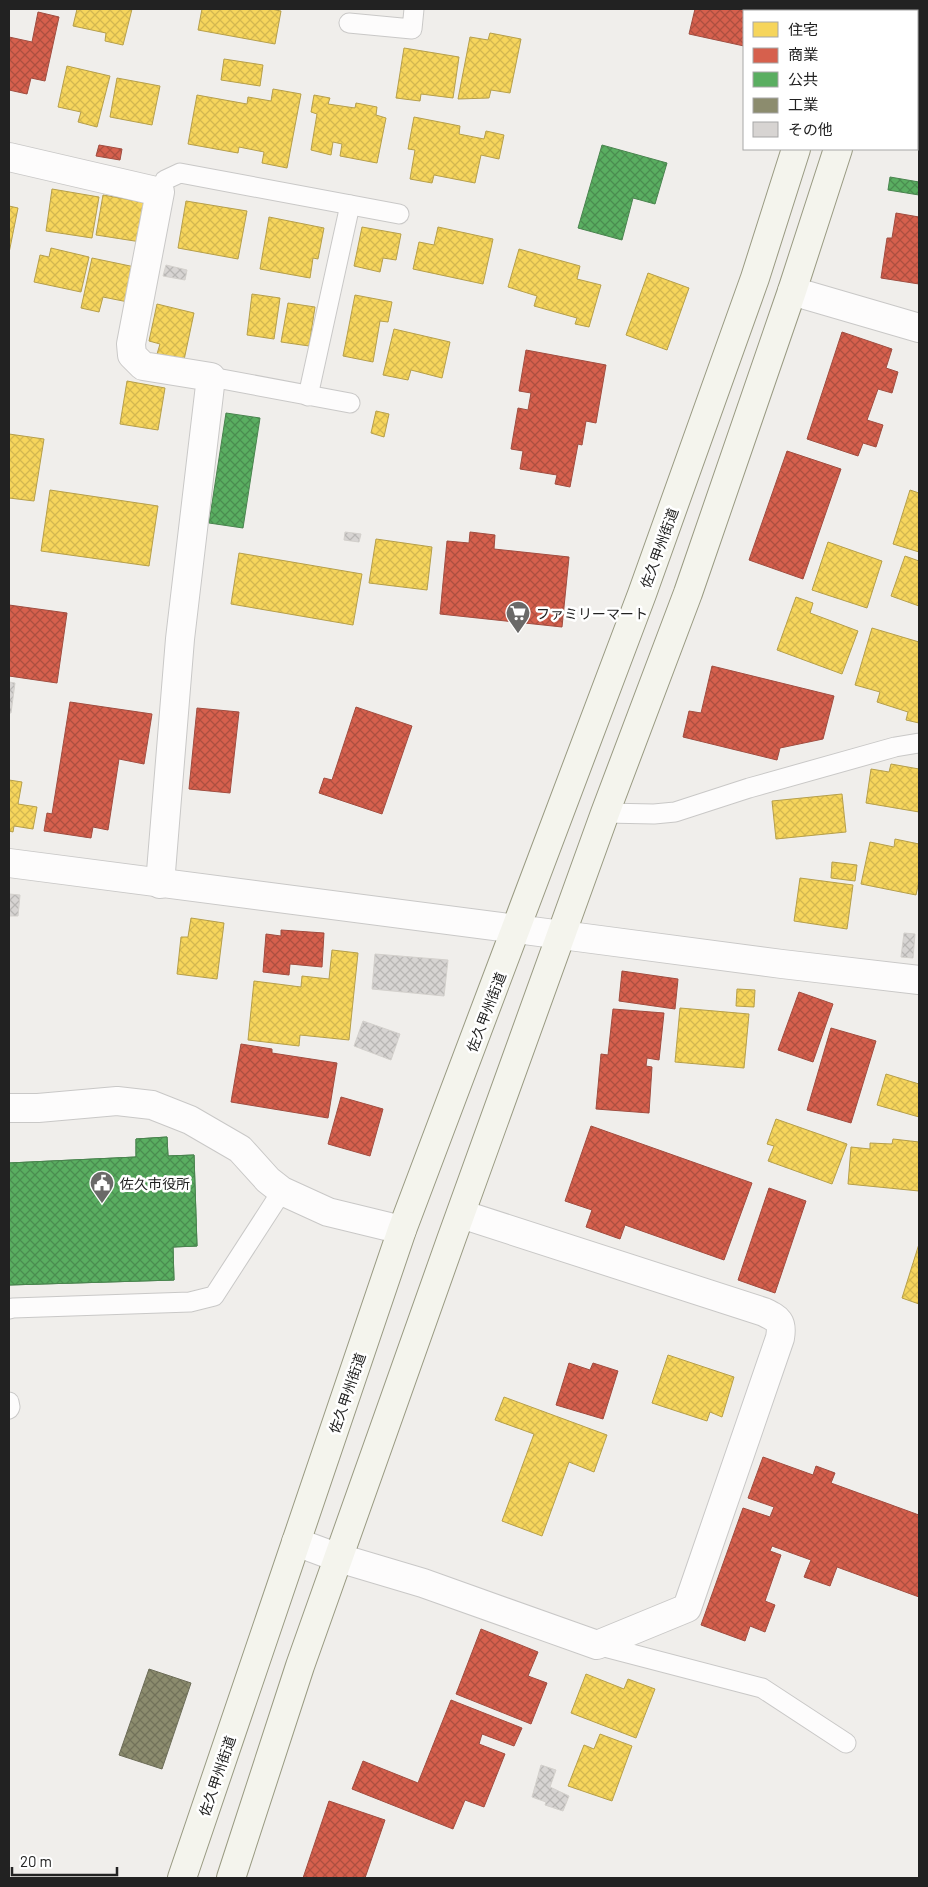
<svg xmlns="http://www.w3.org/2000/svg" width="928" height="1887" font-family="Barlow,'Noto Sans JP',sans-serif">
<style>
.homes{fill:url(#homes-cross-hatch);stroke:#b69f4b}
.shops{fill:url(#shops-cross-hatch);stroke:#a04d40}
.public{fill:url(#public-cross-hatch);stroke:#49844e}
.industry{fill:url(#industry-cross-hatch);stroke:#6c6c57}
.building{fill:url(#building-cross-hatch);stroke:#d3d0cc}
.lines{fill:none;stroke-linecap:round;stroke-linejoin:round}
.service-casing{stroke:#c9c8c7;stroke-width:21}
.minor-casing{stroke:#c9c8c7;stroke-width:30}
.tertiary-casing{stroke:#c9c8c7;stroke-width:30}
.secondary-casing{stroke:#999a82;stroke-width:30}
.service{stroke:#fdfcfc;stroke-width:19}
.minor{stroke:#fdfcfc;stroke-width:28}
.tertiary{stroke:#fdfcfc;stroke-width:28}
.secondary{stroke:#f4f4ed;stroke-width:28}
.labels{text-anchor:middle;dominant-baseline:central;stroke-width:5;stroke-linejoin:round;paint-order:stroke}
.street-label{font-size:14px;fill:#222;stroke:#fff}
.poi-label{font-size:14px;fill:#222;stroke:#fff;text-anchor:start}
</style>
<defs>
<pattern id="homes-cross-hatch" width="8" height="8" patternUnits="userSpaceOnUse" patternTransform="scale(1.25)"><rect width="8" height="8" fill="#f6d55c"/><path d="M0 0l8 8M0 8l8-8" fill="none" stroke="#d3b750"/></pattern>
<pattern id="shops-cross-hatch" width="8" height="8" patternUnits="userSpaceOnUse" patternTransform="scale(1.25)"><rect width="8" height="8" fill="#d6604d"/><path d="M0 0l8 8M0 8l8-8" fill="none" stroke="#ad4f40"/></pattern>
<pattern id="public-cross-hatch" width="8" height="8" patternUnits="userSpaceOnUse" patternTransform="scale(1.25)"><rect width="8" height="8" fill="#5aae61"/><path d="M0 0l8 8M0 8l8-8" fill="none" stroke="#4a8d50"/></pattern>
<pattern id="industry-cross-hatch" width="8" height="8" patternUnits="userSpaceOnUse" patternTransform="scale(1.25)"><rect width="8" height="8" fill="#8c8c6e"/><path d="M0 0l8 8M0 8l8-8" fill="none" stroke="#72725a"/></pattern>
<pattern id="building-cross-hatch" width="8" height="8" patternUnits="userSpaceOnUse" patternTransform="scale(1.25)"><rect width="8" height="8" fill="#d7d4d2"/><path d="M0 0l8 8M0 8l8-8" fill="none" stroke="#b8b6b4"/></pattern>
</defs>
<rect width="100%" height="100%" fill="#f0eeeb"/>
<g class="homes">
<polygon points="77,9 132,9 123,45 105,41 106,33 73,26"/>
<polygon points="202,9 271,9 281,11 275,44 198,30"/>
<polygon points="490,33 521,39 510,93 491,90 489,98 458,99 470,37 488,40"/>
<polygon points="404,48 459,57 453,98 421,94 420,101 396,98"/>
<polygon points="224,59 263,65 260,86 221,80"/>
<polygon points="67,66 110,76 97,127 78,122 81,112 58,107"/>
<polygon points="117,78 160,86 152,125 110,117"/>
<polygon points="273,89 301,94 287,168 262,163 264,152 239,147 238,153 188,144 197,95 247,104 248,97 271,101"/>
<polygon points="314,95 330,98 328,104 355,108 356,103 377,107 376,115 386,118 377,163 340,156 342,144 333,142 331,155 311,150 317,114 311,112"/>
<polygon points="414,117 460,126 459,134 484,139 486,131 504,135 499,159 481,155 475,183 434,175 432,183 410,179 415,150 408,149"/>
<polygon points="52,189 99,197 92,238 46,231"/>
<polygon points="103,195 148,203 141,242 96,235"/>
<polygon points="186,201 247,211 238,259 178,248"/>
<polygon points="9,206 18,208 9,253"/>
<polygon points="269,217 324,228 318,259 313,258 310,278 260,269"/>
<polygon points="362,227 401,234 396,260 383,258 380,272 354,266"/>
<polygon points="438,227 493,239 483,284 413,269 419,242 434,245"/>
<polygon points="51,248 89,257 81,292 34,282 40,255 49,257"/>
<polygon points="519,249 580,266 577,279 601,285 589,327 575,324 577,318 534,306 537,296 508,287"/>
<polygon points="92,258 135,267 128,302 103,297 99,312 81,308"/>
<polygon points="648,273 689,288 667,350 626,335"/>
<polygon points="252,294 280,298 274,339 247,335"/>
<polygon points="355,295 392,302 388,322 380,321 373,362 343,356"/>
<polygon points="288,303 315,307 309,346 281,342"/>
<polygon points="157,304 194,313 184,360 157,354 160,344 149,341"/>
<polygon points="394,329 450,342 442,378 411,370 408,380 383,375"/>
<polygon points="127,381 165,388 158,430 120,424"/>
<polygon points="376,411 389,414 384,437 371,433"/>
<polygon points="9,434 44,439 34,501 9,498"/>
<polygon points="50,490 158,506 149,566 41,551"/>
<polygon points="910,490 919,493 919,552 893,544"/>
<polygon points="376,539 432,547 427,590 369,583"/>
<polygon points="828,542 882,561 867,608 812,590"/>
<polygon points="239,553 362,574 353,625 231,604"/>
<polygon points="905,556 919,561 919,606 891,596"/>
<polygon points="796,597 813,603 810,613 858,631 842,674 777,650"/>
<polygon points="872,628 919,642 919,723 906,720 908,712 877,702 880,692 855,685"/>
<polygon points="891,764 919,769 919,812 866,803 871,769 889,772"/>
<polygon points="9,780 22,782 18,804 37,807 33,829 14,826 13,832 9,831"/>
<polygon points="842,794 846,832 776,839 772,801"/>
<polygon points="895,839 919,844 919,881 916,895 861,884 870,842 894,847"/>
<polygon points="832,862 857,865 855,881 831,878"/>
<polygon points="800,878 853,885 847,929 794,921"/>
<polygon points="191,918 224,923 217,979 177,974 181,937 188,937"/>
<polygon points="332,950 358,953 349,1040 300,1035 299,1046 248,1040 254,981 301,987 302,976 329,979"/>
<polygon points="737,989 755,990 754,1007 736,1006"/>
<polygon points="680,1008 749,1014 744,1068 675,1062"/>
<polygon points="886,1074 919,1084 919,1117 877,1105"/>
<polygon points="776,1119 847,1144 832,1184 768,1161 774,1146 767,1144"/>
<polygon points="893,1139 919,1142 919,1191 848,1184 851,1147 870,1149 870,1143 892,1144"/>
<polygon points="919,1244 919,1304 902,1298"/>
<polygon points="668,1355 734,1377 722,1417 710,1412 707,1421 652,1403"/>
<polygon points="504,1397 607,1435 594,1472 569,1462 542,1536 502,1521 534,1434 495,1420"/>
<polygon points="586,1674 624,1689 628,1679 655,1689 636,1738 571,1713"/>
<polygon points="600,1734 632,1746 612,1801 568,1786 584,1745 594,1749"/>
</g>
<g class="shops">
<polygon points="695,9 789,9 789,11 744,11 744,46 689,34"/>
<polygon points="38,12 59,17 45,81 31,78 27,94 9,90 9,37 32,42"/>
<polygon points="99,145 122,149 120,160 96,156"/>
<polygon points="896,213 919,217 919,284 881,278 887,238 892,238"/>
<polygon points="842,332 892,349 886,368 898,372 892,393 878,389 867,420 883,425 876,447 863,443 858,456 807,439"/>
<polygon points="526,350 606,365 596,423 586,421 582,445 578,444 570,487 555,484 557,475 520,469 523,451 511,449 518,408 528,410 531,393 519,391"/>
<polygon points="787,451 841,469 803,579 749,560"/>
<polygon points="470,532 495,535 494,549 569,557 562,627 440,614 447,541 469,543"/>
<polygon points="9,605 67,613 57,683 9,676"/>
<polygon points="712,666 834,696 823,739 780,748 777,760 683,737 689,711 701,713"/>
<polygon points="70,702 152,714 144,764 119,759 108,830 93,827 91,838 44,831 47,813 52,814"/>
<polygon points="356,707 412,726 382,814 319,793 324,778 332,780"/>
<polygon points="197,708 239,712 230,793 189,789"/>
<polygon points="281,930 324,933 322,967 290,964 289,975 263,972 266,934 281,936"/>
<polygon points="622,971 678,979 675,1009 619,1001"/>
<polygon points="799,992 833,1004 813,1062 778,1050"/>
<polygon points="613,1009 664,1013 659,1060 647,1058 646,1066 652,1067 649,1113 596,1109 601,1054 608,1055"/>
<polygon points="831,1028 876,1041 851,1123 807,1110"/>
<polygon points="241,1044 272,1049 272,1053 337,1063 328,1118 231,1102"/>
<polygon points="341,1097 383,1109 370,1156 328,1144"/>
<polygon points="591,1126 752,1183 724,1260 625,1225 620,1239 586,1227 592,1210 565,1201"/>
<polygon points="769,1188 806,1201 775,1293 738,1280"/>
<polygon points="569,1363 590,1370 593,1363 618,1371 603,1419 556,1405"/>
<polygon points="763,1457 813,1475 816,1466 835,1473 831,1483 919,1515 919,1597 837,1567 830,1586 804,1577 811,1560 772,1546 770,1551 781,1555 765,1601 775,1605 765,1632 750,1626 745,1641 701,1625 743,1508 770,1517 774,1507 748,1498"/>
<polygon points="481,1629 538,1652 528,1676 547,1683 531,1724 456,1694"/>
<polygon points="451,1700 522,1728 514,1746 482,1734 479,1744 505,1754 484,1807 465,1800 453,1829 352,1789 363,1761 418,1783"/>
<polygon points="329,1801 385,1820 365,1878 303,1878"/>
</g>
<g class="public">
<polygon points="919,74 919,136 917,135 917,79"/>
<polygon points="602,145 667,163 655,204 633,198 622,240 578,228"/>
<polygon points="890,177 919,182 919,195 888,190"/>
<polygon points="226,413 260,418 243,528 209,523"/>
<polygon points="167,1137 168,1156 194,1155 197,1246 173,1247 174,1280 9,1285 9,1163 136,1157 136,1139"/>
<polygon points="167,1137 168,1156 194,1155 197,1246 173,1247 174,1280 9,1285 9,1163 136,1157 136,1139"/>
</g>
<polygon class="industry" points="149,1669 191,1683 162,1769 119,1755"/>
<g class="building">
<polygon points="166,265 187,270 185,280 163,276"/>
<polygon points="345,532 361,534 359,542 344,540"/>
<polygon points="9,682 15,683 11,713 9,713"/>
<polygon points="9,894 20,895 18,916 9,916"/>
<polygon points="904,933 915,934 913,958 901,957"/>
<polygon points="375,954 448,960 444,996 372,989"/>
<polygon points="363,1021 400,1034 391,1060 354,1046"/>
<polygon points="541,1765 556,1770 550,1787 569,1796 563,1811 545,1805 546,1802 532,1797"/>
</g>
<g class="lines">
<defs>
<g id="service">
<polyline points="349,23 412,29 414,9"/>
<polyline points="160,192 165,180 180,173 399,214"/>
<polyline points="211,377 350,403"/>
<polyline points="308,396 350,205"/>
<polyline points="605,813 654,814 675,812 749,788 895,747 919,743"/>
<polyline points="9,1309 13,1308 190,1302 214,1296 282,1191"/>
<polyline points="9,1402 10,1407 9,1409"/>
<polyline points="597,1645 762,1688 846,1743"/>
</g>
<g id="minor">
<polyline points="9,157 160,192 131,344 132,355 143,366 211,377 180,639 160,884"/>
<polyline points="562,935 782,964 919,980"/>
<polyline points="9,1108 38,1108 117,1101 152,1105 190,1120 240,1149 268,1180 282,1191 328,1212 402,1230"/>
<path d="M296 1542 339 1558 423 1583 597 1645 687 1608 780 1338C783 1321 778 1319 764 1312L461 1214"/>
</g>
<g id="tertiary">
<polyline points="792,291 919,328"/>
<polyline points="9,863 562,935"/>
</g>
<g id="secondary">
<polyline points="840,11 841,9"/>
<polyline points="883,11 884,9"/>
<polyline points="182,1878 402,1230 642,594 755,278 796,149"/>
<polyline points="231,1878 300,1666 451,1240 605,813 688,593 792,291 838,149"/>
</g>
</defs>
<use href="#service" class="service-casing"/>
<use href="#minor" class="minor-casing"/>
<use href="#tertiary" class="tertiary-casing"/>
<use href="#secondary" class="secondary-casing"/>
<use href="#service" class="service"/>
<use href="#minor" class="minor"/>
<use href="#tertiary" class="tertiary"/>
<use href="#secondary" class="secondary"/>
</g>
<defs>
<symbol id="supermarket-pin" viewBox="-11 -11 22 30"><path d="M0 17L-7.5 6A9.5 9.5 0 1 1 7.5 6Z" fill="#6a6968" stroke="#fff"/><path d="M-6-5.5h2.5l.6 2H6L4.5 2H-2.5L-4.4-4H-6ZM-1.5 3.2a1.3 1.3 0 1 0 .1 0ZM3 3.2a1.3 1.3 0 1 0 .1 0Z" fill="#fff"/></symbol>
<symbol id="civic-pin" viewBox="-11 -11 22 30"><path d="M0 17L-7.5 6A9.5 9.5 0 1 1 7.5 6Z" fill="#6a6968" stroke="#fff"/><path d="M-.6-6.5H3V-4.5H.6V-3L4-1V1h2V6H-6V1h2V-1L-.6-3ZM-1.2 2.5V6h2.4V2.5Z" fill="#fff"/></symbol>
</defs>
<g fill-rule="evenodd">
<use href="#supermarket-pin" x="504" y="599" width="28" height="38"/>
<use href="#civic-pin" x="88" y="1169" width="28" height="38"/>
</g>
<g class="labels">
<g class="street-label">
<text transform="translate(659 548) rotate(-70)">佐久甲州街道</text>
<text transform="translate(486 1012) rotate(-69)">佐久甲州街道</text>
<text transform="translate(347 1393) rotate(-71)">佐久甲州街道</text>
<text transform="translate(217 1776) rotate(-71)">佐久甲州街道</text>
</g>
<g class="poi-label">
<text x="536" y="613">ファミリーマート</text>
<text x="120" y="1183">佐久市役所</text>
</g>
</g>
<rect width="928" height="1887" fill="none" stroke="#222222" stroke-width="20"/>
<rect x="743" y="10" width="175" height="140" fill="#ffffff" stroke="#a7a7a7"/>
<rect x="753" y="22" width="25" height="15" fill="#f6d55c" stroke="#a7a7a7"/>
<text x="788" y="35" font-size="15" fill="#222222">住宅</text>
<rect x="753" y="48" width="25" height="15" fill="#d6604d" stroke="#a7a7a7"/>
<text x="788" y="60" font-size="15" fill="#222222">商業</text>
<rect x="753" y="72" width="25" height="15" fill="#5aae61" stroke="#a7a7a7"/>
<text x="788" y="85" font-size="15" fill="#222222">公共</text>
<rect x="753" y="98" width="25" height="15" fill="#8c8c6e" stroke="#a7a7a7"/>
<text x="788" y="110" font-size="15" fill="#222222">工業</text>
<rect x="753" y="122" width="25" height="15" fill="#d7d4d2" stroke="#a7a7a7"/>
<text x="788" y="135" font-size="15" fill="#222222">その他</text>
<path d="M12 1867v8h105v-8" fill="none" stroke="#222222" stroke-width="2.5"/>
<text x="20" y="1867" font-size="15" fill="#222222" stroke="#ffffff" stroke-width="4" paint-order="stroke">20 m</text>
</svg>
